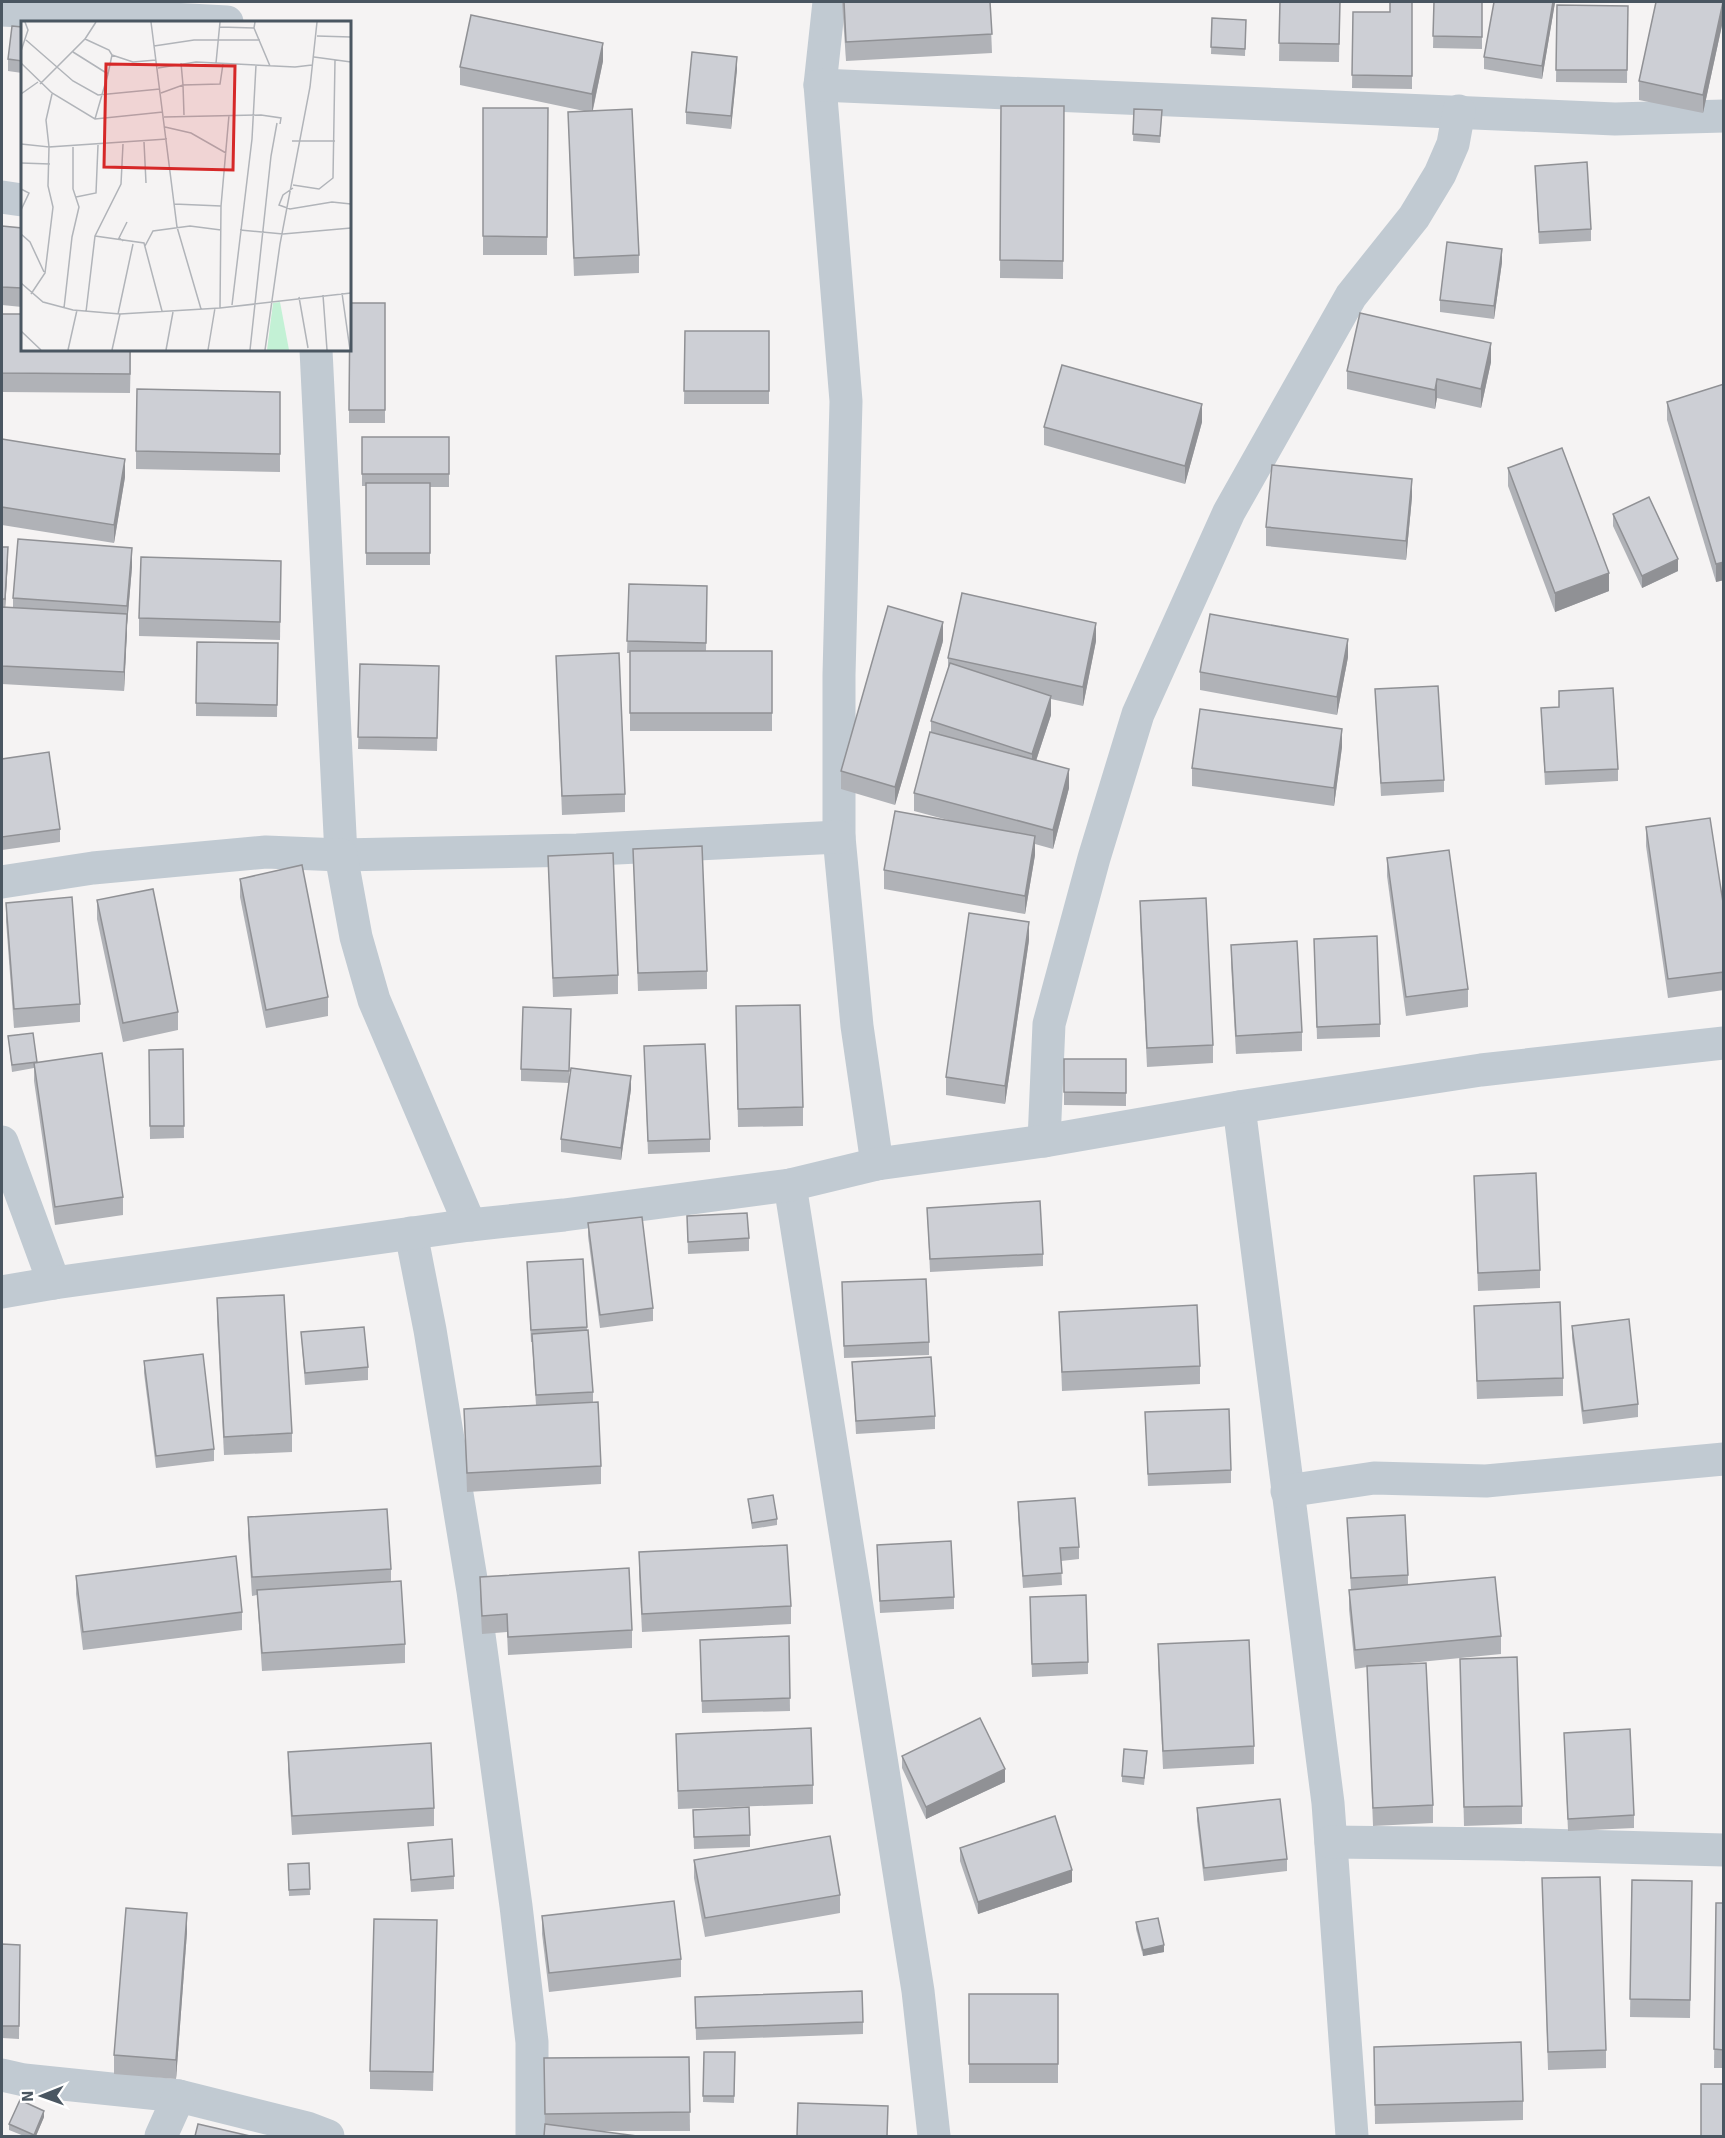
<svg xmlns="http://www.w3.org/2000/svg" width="1725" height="2138" font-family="Signika,sans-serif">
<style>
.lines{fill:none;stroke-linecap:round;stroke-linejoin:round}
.minor{stroke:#c1cad2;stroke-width:33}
.wall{fill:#b0b2b7}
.shaded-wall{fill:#909195}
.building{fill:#cdcfd5;stroke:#909195;stroke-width:1.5}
.inset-road{fill:none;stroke:#b1b4b9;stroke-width:1.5}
.view{fill:#d62828;fill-opacity:0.15;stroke:#d62828;stroke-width:3}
.inset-edge{fill:none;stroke:#4a5661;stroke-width:3}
</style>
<rect width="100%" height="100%" fill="#f5f3f3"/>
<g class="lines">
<g class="minor">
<polyline points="829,2 820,85 846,401 839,675 839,837 857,1026 877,1164"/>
<polyline points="2,10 227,22"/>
<polyline points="820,85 1615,119 1724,116"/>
<polyline points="2,197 22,200"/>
<polyline points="316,350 341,855 577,850 839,837"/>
<polyline points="2,882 93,868 266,852 341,855 356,937 374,1000 470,1225"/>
<polyline points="1239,1107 1328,1803 1352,2136"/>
<polyline points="1044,1141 1049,1024 1094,858 1138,714 1229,512 1351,296 1414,217 1440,174 1453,144 1459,111"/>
<polyline points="2,1142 54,1283"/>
<polyline points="790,1185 918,1991 934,2136"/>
<polyline points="411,1233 430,1330 473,1591 516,1906 532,2042 532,2136"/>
<polyline points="2,1292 54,1283 470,1225 564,1215 790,1185 877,1164 1044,1141 1239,1107 1481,1070 1724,1043"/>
<polyline points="1287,1491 1374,1478 1486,1481 1724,1459"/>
<polyline points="1331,1842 1501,1844 1724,1850"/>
<polyline points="2,2075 24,2080 179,2096 307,2128 328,2136"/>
<polyline points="161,2136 179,2096"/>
</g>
</g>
<g class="wall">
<polygon points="842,2 990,2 992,53 846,61"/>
<polygon points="1280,2 1340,2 1339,62 1279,61"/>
<polygon points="1412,2 1412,89 1352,88 1353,12 1390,12"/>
<polygon points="1434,2 1482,2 1482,49 1433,48"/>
<polygon points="1555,2 1542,79 1484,69 1484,57"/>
<polygon points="1724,2 1724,16 1703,113 1639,100 1639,81"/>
<polygon points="1557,5 1628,6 1627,83 1556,82"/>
<polygon points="1212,18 1246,20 1245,56 1211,54"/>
<polygon points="22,27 22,73 8,71 8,59"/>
<polygon points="603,61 593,110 639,255 639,273 574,276 568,112 584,111 460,85 460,67"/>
<polygon points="737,69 731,129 686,124 686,112"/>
<polygon points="1001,106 1064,106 1063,279 1000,278"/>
<polygon points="483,108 548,108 547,255 483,255"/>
<polygon points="1134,109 1162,110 1160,143 1133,141"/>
<polygon points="1535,166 1591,229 1591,241 1539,244"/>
<polygon points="2,226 22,228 22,307 2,305"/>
<polygon points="1502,262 1494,319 1440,312 1440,300"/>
<polygon points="385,303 385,423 349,423 349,350"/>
<polygon points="2,314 131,350 130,393 2,392"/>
<polygon points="685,331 769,331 769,404 684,404"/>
<polygon points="1491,362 1481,408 1437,398 1435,409 1347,389 1347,371"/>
<polygon points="1724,384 1724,580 1716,582 1667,420 1667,402"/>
<polygon points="280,392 280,472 136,469 136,451"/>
<polygon points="1202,422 1185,484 1044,445 1044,427"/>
<polygon points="362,437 449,437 449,487 430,487 430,565 366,565 366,486 362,486"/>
<polygon points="2,439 125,477 114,543 2,525"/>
<polygon points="1508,468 1609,591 1555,612 1508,486"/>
<polygon points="1412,497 1406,560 1266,546 1266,527"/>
<polygon points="1613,514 1678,571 1642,588 1613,526"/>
<polygon points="2,547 8,560 5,607 13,608 13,598 132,567 127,625 124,691 2,684"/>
<polygon points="281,561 280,640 139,636 139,618"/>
<polygon points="629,584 707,586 706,651 772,651 772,731 630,731 630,653 627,653"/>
<polygon points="943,641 895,805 841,789 841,771"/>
<polygon points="1096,641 1083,706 1051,699 1051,715 1036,761 1069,788 1053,849 1035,844 1035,855 1025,914 884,889 884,870 948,820 914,811 914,793 931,733 931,721 948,669 948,658"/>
<polygon points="278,643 277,717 196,716 196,703"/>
<polygon points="556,656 625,794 625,812 562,815"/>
<polygon points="1348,657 1337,715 1200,690 1200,672"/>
<polygon points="360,664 439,666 437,751 358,749"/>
<polygon points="1375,689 1444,780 1444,792 1381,796"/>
<polygon points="1559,707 1618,769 1618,781 1545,785 1541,708"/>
<polygon points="1342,747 1334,806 1192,786 1192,768"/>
<polygon points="2,759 60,829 60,842 2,850"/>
<polygon points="1646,827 1724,909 1724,990 1668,998 1646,846"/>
<polygon points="633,849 707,971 707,989 638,991"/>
<polygon points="548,856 618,975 618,994 553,997"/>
<polygon points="1387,858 1468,989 1468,1007 1406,1016 1387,876"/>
<polygon points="240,879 328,997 328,1016 266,1028 240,897"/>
<polygon points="97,900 178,1012 178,1030 123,1042 97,919"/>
<polygon points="1140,901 1213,1045 1213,1063 1147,1067 1140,920"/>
<polygon points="6,903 80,1004 80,1022 14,1028 6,921"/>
<polygon points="1314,939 1380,1024 1380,1037 1317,1039"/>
<polygon points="1029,940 1005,1104 946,1095 946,1077"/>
<polygon points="1231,945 1302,1032 1302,1051 1236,1054 1231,963"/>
<polygon points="571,1009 569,1080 631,1089 621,1160 561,1152 561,1139 569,1083 521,1081 521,1069"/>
<polygon points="736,1024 803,1107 803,1126 738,1127"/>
<polygon points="8,1036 37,1063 123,1197 123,1215 55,1225 34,1081 34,1068 12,1072"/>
<polygon points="644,1046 710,1139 710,1152 648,1154"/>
<polygon points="183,1049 184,1138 150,1139 149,1050"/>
<polygon points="1064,1059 1126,1059 1126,1106 1064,1105"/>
<polygon points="1474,1176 1540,1270 1540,1288 1478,1291"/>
<polygon points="927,1208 1043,1254 1043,1266 930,1272"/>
<polygon points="687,1216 749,1238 749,1251 688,1254"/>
<polygon points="588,1223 653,1308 653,1321 600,1328 588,1236"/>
<polygon points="583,1259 587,1330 593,1392 593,1402 601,1466 601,1484 467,1492 464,1409 536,1405 532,1342 531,1342 527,1262"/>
<polygon points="842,1282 929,1342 929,1355 844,1358"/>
<polygon points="217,1298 292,1433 292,1452 224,1455 217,1317"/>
<polygon points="1474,1306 1563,1378 1563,1396 1477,1399"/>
<polygon points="1059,1312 1200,1366 1200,1384 1062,1391"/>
<polygon points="1572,1326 1638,1404 1638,1417 1583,1424 1572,1338"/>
<polygon points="301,1332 368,1367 368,1380 305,1385"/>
<polygon points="144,1361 214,1449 214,1461 156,1468 144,1373"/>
<polygon points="852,1362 935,1416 935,1429 856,1434"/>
<polygon points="1145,1412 1231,1470 1231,1483 1148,1486"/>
<polygon points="748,1499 777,1519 777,1525 752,1529"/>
<polygon points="1018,1502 1079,1547 1079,1559 1061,1561 1062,1585 1023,1588 1018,1515"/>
<polygon points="248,1517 391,1569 391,1581 405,1644 405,1663 262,1671 257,1595 252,1596 248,1535"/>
<polygon points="1347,1518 1408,1575 1408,1585 1501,1636 1501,1654 1389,1665 1433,1805 1433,1823 1373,1826 1367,1667 1355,1669 1349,1609 1349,1590 1351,1590"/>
<polygon points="877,1545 954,1597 954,1609 880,1613"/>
<polygon points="639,1552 791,1606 791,1624 642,1632 639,1571"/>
<polygon points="76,1576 242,1612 242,1630 83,1650 76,1594"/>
<polygon points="480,1577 632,1630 632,1648 508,1655 507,1632 482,1634 480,1595"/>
<polygon points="1030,1609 1088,1662 1088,1674 1032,1677"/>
<polygon points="789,1636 790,1711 702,1713 700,1640"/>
<polygon points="1158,1644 1254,1746 1254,1764 1163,1769 1158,1663"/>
<polygon points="1460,1659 1522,1806 1522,1824 1464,1826"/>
<polygon points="1564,1733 1634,1815 1634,1828 1568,1831"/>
<polygon points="676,1734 813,1785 813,1804 678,1809"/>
<polygon points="288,1752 434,1808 434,1826 292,1835 288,1770"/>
<polygon points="902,1756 1005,1782 926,1819 902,1768"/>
<polygon points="1147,1757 1144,1785 1122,1782 1122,1776"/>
<polygon points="1197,1808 1287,1859 1287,1871 1204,1881 1197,1821"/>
<polygon points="693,1810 750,1835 750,1847 694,1849"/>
<polygon points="408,1843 454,1876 454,1889 411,1892"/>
<polygon points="960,1848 1072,1882 978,1914 960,1861"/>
<polygon points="694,1860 840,1895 840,1913 705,1937 694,1878"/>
<polygon points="309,1863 310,1895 289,1896 288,1864"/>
<polygon points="1542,1878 1606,2050 1606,2068 1548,2070"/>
<polygon points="1632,1880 1692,1899 1690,2018 1630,2017"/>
<polygon points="1716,1903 1724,1903 1724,2068 1714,2068"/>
<polygon points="542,1916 681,1959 681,1977 549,1992 542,1934"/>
<polygon points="1136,1922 1164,1952 1143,1956 1136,1929"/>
<polygon points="187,1932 176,2079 114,2074 114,2055"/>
<polygon points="437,1938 433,2091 370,2089 370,2071"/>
<polygon points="2,1944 20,1945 19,2039 2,2038"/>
<rect x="969" y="1994" width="89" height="89"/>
<polygon points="695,1997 863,2022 863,2034 696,2040"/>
<polygon points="1374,2047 1523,2101 1523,2120 1375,2124"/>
<polygon points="704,2052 735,2052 734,2103 703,2102"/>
<polygon points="689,2057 690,2131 600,2131 545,2130 544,2058"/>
<polygon points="44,2117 36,2136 24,2136 9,2130 9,2124"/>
</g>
<g class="shaded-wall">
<polygon points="1553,2 1555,2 1555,3 1542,79 1542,66"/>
<polygon points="1723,2 1724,2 1724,16 1703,113 1703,95"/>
<polygon points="603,43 603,61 592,113 592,94"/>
<polygon points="737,57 737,69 731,129 731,116"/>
<polygon points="1502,249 1502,262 1494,319 1494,306"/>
<polygon points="1491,343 1491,362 1481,408 1481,389"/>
<polygon points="1437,379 1437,398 1435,409 1435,390"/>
<polygon points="1202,404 1202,422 1185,484 1185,466"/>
<polygon points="125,459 125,477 114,543 114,525"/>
<polygon points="1412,479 1412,497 1406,560 1406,541"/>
<polygon points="8,547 8,560 5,611 5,599"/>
<polygon points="132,548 132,567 127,625 127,606"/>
<polygon points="1678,559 1678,571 1642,588 1642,576"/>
<polygon points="1724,562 1724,580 1716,582 1716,564"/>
<polygon points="1609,573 1609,591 1555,612 1555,593"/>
<polygon points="127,614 127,632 124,691 124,672"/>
<polygon points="943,622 943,641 895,805 895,787"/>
<polygon points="1096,623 1096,641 1083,706 1083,687"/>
<polygon points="1348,639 1348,657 1337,715 1337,697"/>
<polygon points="1051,696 1051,715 1032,773 1032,754"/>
<polygon points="1342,729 1342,747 1334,806 1334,788"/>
<polygon points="1069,769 1069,788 1053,849 1053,830"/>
<polygon points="1035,836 1035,855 1025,914 1025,896"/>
<polygon points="1029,922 1029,940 1005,1104 1005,1086"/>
<polygon points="631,1076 631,1089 621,1160 621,1148"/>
<polygon points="1005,1769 1005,1782 926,1819 926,1807"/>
<polygon points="1072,1870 1072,1882 978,1914 978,1902"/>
<polygon points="187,1913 187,1932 176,2079 176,2060"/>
<polygon points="1164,1945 1164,1952 1143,1956 1143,1950"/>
<polygon points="44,2111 44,2117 36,2136 34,2136"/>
</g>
<g class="building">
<polygon points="844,2 990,2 992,34 846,42"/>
<polygon points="1280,2 1340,2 1339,44 1279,43"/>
<polygon points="1390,2 1412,2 1412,76 1352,75 1353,12 1390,12"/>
<polygon points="1434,2 1482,2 1482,37 1433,36"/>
<polygon points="1494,2 1553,2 1542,66 1484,57"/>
<polygon points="1656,2 1723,2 1703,95 1639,81"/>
<polygon points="1557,5 1628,6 1627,70 1556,70"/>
<polygon points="471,15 603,43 592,94 460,67"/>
<polygon points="1212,18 1246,20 1245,49 1211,47"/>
<polygon points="12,26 22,27 22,61 8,59"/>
<polygon points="692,52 737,57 731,116 686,112"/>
<polygon points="1001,106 1064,106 1063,261 1000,260"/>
<polygon points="483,108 548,108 547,237 483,236"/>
<polygon points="632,109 639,255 574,258 568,112"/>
<polygon points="1134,109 1162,110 1160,136 1133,134"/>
<polygon points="1587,162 1591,229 1539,232 1535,166"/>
<polygon points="2,226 22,228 22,288 2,287"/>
<polygon points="1447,242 1502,249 1494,306 1440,300"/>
<polygon points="350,303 385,303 385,410 349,410"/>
<polygon points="1360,313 1491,343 1481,389 1437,379 1435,390 1347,371"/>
<polygon points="2,314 22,314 22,350 130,350 130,374 2,373"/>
<polygon points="685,331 769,331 769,391 684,391"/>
<polygon points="1062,365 1202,404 1185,466 1044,427"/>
<polygon points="1724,384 1724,562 1716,564 1667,402"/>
<polygon points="137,389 280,392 280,454 136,451"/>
<rect x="362" y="437" width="87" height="37"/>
<polygon points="2,439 125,459 114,525 2,507"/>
<polygon points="1562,448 1609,573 1555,593 1508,468"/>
<polygon points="1272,465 1412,479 1406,541 1266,527"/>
<rect x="366" y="483" width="64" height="70"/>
<polygon points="1649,497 1678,559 1642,576 1613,514"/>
<polygon points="18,539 132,548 127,606 13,598"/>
<polygon points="2,547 8,547 5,599 2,599"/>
<polygon points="141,557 281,561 280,622 139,618"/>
<polygon points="629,584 707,586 706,643 627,641"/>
<polygon points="962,593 1096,623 1083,687 948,658"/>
<polygon points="888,606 943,622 895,787 841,771"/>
<polygon points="2,607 127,614 124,672 2,666"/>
<polygon points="1210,614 1348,639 1337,697 1200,672"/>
<polygon points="197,642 278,643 277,705 196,703"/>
<rect x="630" y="651" width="142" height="62"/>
<polygon points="619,653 625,794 562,796 556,656"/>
<polygon points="950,663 1051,696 1032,754 931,721"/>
<polygon points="360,664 439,666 437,738 358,737"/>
<polygon points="1438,686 1444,780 1381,783 1375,689"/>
<polygon points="1613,688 1618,769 1545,772 1541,708 1559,707 1559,691"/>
<polygon points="1200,709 1342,729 1334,788 1192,768"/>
<polygon points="930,732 1069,769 1053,830 914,793"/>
<polygon points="49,752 60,829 2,837 2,759"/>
<polygon points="895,811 1035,836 1025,896 884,870"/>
<polygon points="1710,818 1724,909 1724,972 1668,979 1646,827"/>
<polygon points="702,846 707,971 638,973 633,849"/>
<polygon points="1449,850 1468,989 1406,997 1387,858"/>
<polygon points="613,853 618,975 553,978 548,856"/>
<polygon points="302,865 328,997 266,1010 240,879"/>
<polygon points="153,889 178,1012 123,1023 97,900"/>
<polygon points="72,897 80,1004 14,1009 6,903"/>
<polygon points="1206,898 1213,1045 1147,1048 1140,901"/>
<polygon points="969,913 1029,922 1005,1086 946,1077"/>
<polygon points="1377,936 1380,1024 1317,1027 1314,939"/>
<polygon points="1297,941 1302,1032 1236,1036 1231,945"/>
<polygon points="800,1005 803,1107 738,1109 736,1006"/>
<polygon points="523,1007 571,1009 569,1071 521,1069"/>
<polygon points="33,1033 37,1062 12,1065 8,1036"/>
<polygon points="705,1044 710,1139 648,1141 644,1046"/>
<polygon points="183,1049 184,1126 150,1126 149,1050"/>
<polygon points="102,1053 123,1197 55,1207 34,1063"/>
<polygon points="1064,1059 1126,1059 1126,1093 1064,1092"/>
<polygon points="571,1068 631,1076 621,1148 561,1139"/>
<polygon points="1536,1173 1540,1270 1478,1273 1474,1176"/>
<polygon points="1040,1201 1043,1254 930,1259 927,1208"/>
<polygon points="747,1213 749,1238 688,1242 687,1216"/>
<polygon points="642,1217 653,1308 600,1315 588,1223"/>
<polygon points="583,1259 587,1327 531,1330 527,1262"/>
<polygon points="926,1279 929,1342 844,1346 842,1282"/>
<polygon points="284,1295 292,1433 224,1437 217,1298"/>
<polygon points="1560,1302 1563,1378 1477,1381 1474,1306"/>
<polygon points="1197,1305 1200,1366 1062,1372 1059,1312"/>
<polygon points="1629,1319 1638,1404 1583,1411 1572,1326"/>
<polygon points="364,1327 368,1367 305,1373 301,1332"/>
<polygon points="588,1330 593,1392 536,1395 532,1334"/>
<polygon points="203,1354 214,1449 156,1456 144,1361"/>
<polygon points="931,1357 935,1416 856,1421 852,1362"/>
<polygon points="598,1402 601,1466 467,1473 464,1409"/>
<polygon points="1229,1409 1231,1470 1148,1474 1145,1412"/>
<polygon points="773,1495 777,1519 752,1523 748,1499"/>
<polygon points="1075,1498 1079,1547 1060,1548 1062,1573 1023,1576 1018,1502"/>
<polygon points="387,1509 391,1569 252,1577 248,1517"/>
<polygon points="1405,1515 1408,1575 1351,1578 1347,1518"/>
<polygon points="951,1541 954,1597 880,1601 877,1545"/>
<polygon points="787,1545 791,1606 642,1614 639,1552"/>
<polygon points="236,1556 242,1612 83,1632 76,1576"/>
<polygon points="629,1568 632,1630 508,1637 507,1614 482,1616 480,1577"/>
<polygon points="1495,1577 1501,1636 1355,1650 1349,1590"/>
<polygon points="401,1581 405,1644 262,1653 257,1590"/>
<polygon points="1086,1595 1088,1662 1032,1664 1030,1597"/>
<polygon points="789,1636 790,1698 702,1701 700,1640"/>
<polygon points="1249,1640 1254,1746 1163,1751 1158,1644"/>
<polygon points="1517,1657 1522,1806 1464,1807 1460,1659"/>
<polygon points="1426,1663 1433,1805 1373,1808 1367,1666"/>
<polygon points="980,1718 1005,1769 926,1807 902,1756"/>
<polygon points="811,1728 813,1785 678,1791 676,1734"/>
<polygon points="1630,1729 1634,1815 1568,1819 1564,1733"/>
<polygon points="431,1743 434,1808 292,1816 288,1752"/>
<polygon points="1124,1749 1147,1751 1144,1778 1122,1776"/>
<polygon points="1280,1799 1287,1859 1204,1868 1197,1808"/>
<polygon points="749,1807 750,1835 694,1837 693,1810"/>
<polygon points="1055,1816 1072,1870 978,1902 960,1848"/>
<polygon points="830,1836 840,1895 705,1918 694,1860"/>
<polygon points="452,1839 454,1876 411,1880 408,1843"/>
<polygon points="309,1863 310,1889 289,1890 288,1864"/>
<polygon points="1600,1877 1606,2050 1548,2052 1542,1878"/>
<polygon points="1632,1880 1692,1881 1690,2000 1630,1999"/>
<polygon points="674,1901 681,1959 549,1973 542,1916"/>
<polygon points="1716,1903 1724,1903 1724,2050 1714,2049"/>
<polygon points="126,1908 187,1913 176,2060 114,2055"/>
<polygon points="1158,1918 1164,1945 1143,1950 1136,1922"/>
<polygon points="374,1919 437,1920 433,2072 370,2071"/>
<polygon points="2,1944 20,1945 19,2026 2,2026"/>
<polygon points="862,1991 863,2022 696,2028 695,1997"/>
<rect x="969" y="1994" width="89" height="70"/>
<polygon points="1521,2042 1523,2101 1375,2105 1374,2047"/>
<polygon points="704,2052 735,2052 734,2096 703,2096"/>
<polygon points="689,2057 690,2112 545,2114 544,2058"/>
<rect x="1701" y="2084" width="23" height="52"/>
<polygon points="20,2100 44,2111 34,2135 9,2124"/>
<polygon points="798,2103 888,2106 887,2136 797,2136"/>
<polygon points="198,2124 250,2136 195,2136"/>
<polygon points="545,2124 637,2136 544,2136"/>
</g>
<g transform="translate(21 21)">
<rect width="330" height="330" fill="#f5f3f3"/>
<path d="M259 281 268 329H246L252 282Z" fill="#c3f1d5"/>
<path class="inset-road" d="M130 1 156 206 180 288M234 1 233 7 249 45M199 6 233 7M296 15 330 16M64 18 75 1M5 19 52 60 77 74 139 68M133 25 173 19H239M0 30 7 9 4 1M52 31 87 53M91 34 112 41 135 39M293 36 330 41M0 42 31 72 74 98 142 91M195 42 199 1M137 47 175 41 274 46 291 44M19 63 64 18 88 29 91 34 87 53 74 98M140 72 162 64 160 42M0 73 17 61M163 94 162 64 199 63 202 43M143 96 240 94 260 97 259 103M144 106 170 112 205 132M271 120H314M123 121 125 162M0 123 28 126 25 99 31 73M0 142 29 143M272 164 298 168 312 157 314 39M272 167 262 174 258 184 269 188 311 181 330 183M0 168 8 172 0 189M55 176 75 172 77 124M153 183 200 185M219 209 262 213 330 207M0 213 9 221 23 251M74 215 123 222 141 290M102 220 98 217 106 201M124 225 132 210 169 205 200 209M0 262 22 281 52 289 99 293 199 287 330 272M321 272 329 329M10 273 24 252 32 186 27 165 28 126 146 118M302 274 306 329M278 276 287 327M211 284 231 118 235 44M43 287 51 216 58 186 52 168V126M199 287 200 185 208 94M65 291 74 215 100 163 102 123M97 293 112 223M0 310 20 329M47 329 56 289M91 329 99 293M145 329 152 291M187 329 194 287M229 329 250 135 256 102M244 329 259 223 289 66 296 1"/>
<path class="view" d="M85 43 214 45 212 149 83 146Z"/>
<rect width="330" height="330" class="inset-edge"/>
</g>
<rect width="1725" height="2138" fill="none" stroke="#4a5661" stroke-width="6"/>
<g transform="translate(42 2096) rotate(269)" stroke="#ffffff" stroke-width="4.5" paint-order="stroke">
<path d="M0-4.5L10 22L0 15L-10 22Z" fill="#4a5661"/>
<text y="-9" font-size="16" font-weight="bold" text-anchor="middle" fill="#4a5661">N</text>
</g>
</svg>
